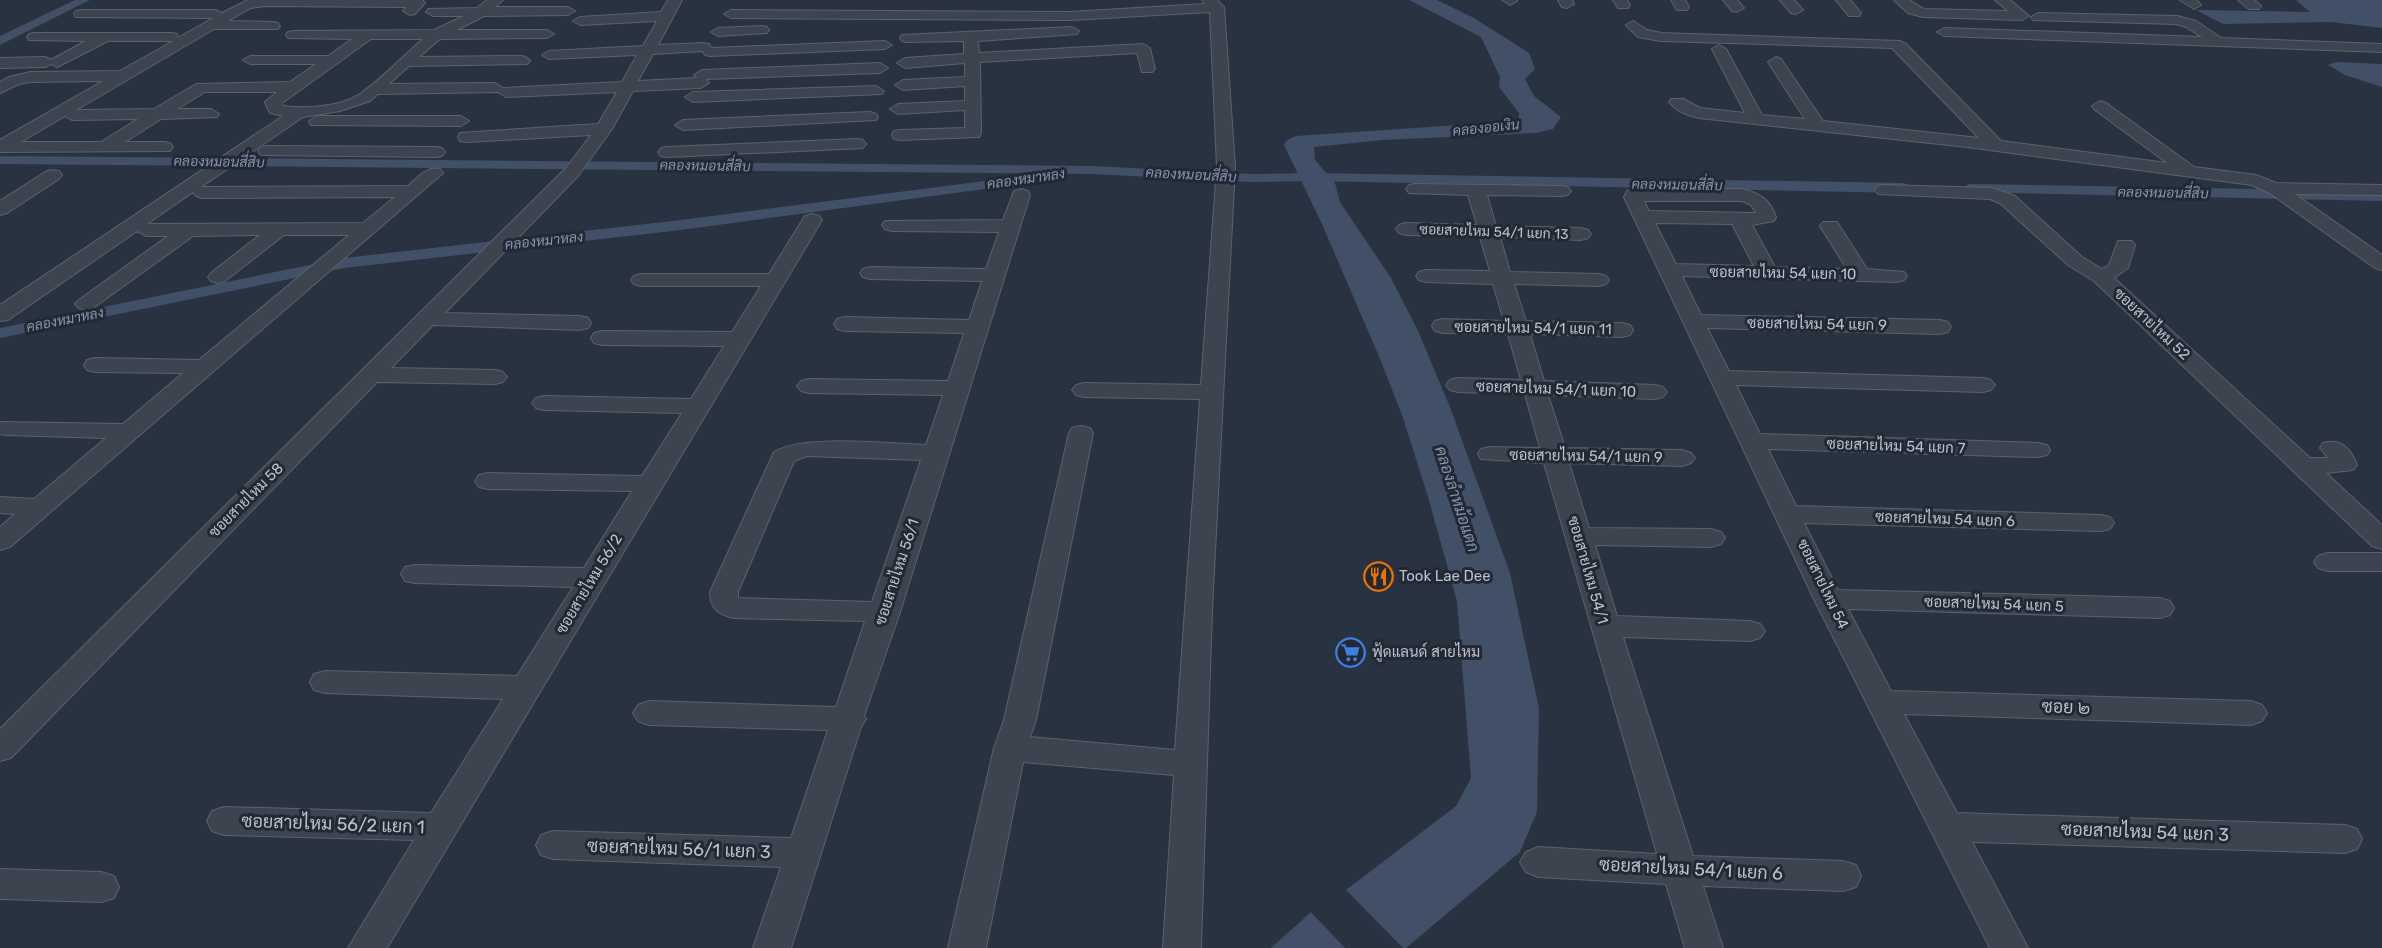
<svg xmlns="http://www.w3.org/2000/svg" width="2382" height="948" font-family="Rubik,Sarabun,sans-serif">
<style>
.water{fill:#414f67}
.pier{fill:#293240}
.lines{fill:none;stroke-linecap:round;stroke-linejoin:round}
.canal{fill:#414f67;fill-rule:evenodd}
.minor-casing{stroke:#5b626d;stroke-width:2}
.minor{fill:#3d4450;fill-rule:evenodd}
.labels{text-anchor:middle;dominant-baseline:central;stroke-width:6;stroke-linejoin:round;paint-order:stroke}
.far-water-label{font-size:14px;font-style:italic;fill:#8595ae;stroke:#222935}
.far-street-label{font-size:14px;fill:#bac0ca;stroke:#222935}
.street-label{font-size:15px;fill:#bac0ca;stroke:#222935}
.poi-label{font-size:15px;fill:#bac0ca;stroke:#222935;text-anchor:start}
.water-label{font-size:16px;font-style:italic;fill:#8595ae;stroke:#222935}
.near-street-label{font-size:18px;fill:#bac0ca;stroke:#222935}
</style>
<rect width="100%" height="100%" fill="#293240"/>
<g class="water">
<polygon points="1409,0 1437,0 1474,18 1529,53 1535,69 1525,79 1534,96 1561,117 1553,129 1536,133 1383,140 1314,147 1315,160 1335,183 1340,202 1391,278 1418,331 1450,407 1510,573 1539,708 1537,812 1520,852 1406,948 1271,948 1311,912 1346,890 1456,806 1471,778 1457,601 1428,497 1403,418 1381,361 1321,222 1284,145 1287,140 1296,136 1518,121 1519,113 1499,87 1500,77 1481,37"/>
<polygon points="2296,0 2382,0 2382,28 2331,22 2223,24 2196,10 2310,12"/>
<polygon points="2336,62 2382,64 2382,87 2345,75 2328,65"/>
</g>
<polygon class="pier" points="1344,888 1346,890 1403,948 1345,948 1309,910"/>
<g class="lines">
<g class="canal">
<polygon points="75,0 90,0 0,45 0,36"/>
<polygon points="0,156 1092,166 1252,174 1312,173 1904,183 1912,188 1904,193 1312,181 1252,182 1092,174 0,164"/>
<polygon points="1024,176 1029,177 1031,180 1029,183 673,231 344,268 0,338 0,328 344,258 673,221"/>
<polygon points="1969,184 2382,191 2382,201 1964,192 1961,189"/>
</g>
<defs>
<g id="minor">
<path d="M248 0H422L425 3 415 14 410 15 403 11 406 7 265 6 251 8 228 21 273 22 278 23 280 26 278 29H214L76 110 154 109 196 84 290 82 316 64H250L243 60 250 56H328L352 39 288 38 286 35 288 32 293 31 434 30 464 16H433L426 12 428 9 477 8 487 0H503L495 7H568L575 11 568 15 484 16 457 30H547L554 34 547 38 440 39 419 57 522 56 527 58 530 61 527 64 409 66 389 84 495 83 503 88 622 82 637 55 549 59 542 55 549 51 643 46 657 21 580 25 573 21 580 17 661 12 668 0H682L658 45 704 43 709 44 711 48 885 41 892 45 885 49 710 56 705 55 703 51 653 54 638 81 697 78 694 75 702 70 880 63 888 68 880 73 706 79 709 83 701 88 633 91 612 129 578 176 445 313 580 316 588 318 591 323 588 328 580 330 433 325 391 368 495 370 503 372 507 377 503 382 495 384 377 382 11 758 0 761V729L566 168 591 135 466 142 460 141 458 137 460 133 598 124 617 92 506 97 498 92 378 94 370 101 340 111 303 117 201 187 408 186C418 177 427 166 440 169L443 173 10 547 0 550V527L15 514 0 513V497L34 499 106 438 6 435 0 434V422L123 424 183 373 95 372 87 370 84 365 87 360 95 358 199 360 349 235H284L225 281 218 283 211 281 208 277 211 273 260 235 193 236 93 308 86 310 79 308 75 304 79 300 168 236H146L137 231 8 320 0 321V305L283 116 270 113 265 102 277 92H205L177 109H211L219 114 217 117 161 119 125 142H164L170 143 173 147 170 151 0 152V140L103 81 30 82 19 84 0 93V82L9 77 30 72 120 71 173 41H108L57 67 51 64 45 67 0 68V58L45 57 51 60 86 41 29 40 27 37 29 34 34 33H172L177 34 178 38 213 18 76 17 74 14 76 11 81 10H215L222 13ZM371 39H423C402 57 382 79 360 94 340 107 305 109 283 106L282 103ZM65 116 72 120 138 119 101 142H21ZM193 192 196 196 202 198 395 197 363 223 147 224Z"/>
<polygon points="1202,0 1217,0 1224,7 1235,167 1212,609 1201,948 1163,948 1174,775 1023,762 986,948 948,948 994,748 1004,720 1069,433 1072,428 1081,426 1090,428 1093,433 1036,720 1030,737 1175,750 1200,399 1084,397 1076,395 1072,390 1076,385 1084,383 1201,385 1217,167 1210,12 1070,20 731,18 724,14 731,10 1070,12 1205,4"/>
<polygon points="1502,0 1516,0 1517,1 1510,5"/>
<polygon points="1558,0 1572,0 1574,4 1567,8 1562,7"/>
<polygon points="1613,0 1627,0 1630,5 1628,8 1618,8"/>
<polygon points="1671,0 1685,0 1689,7 1687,10 1677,10"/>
<polygon points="1723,0 1737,0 1744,8 1737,12 1732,11"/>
<polygon points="1780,0 1794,0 1803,10 1796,14 1791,13"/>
<polygon points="1836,0 1850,0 1861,13 1859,16 1849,16"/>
<polygon points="1894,0 1909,0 1924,9 2008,11 1995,0 2010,0 2029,16 2022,20 1923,17 1908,13"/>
<polygon points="2180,0 2196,0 2201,5 2194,9"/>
<polygon points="2238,0 2254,0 2261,6 2259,9 2249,9"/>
<polygon points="2038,13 2177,16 2196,21 2221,38 2382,44 2382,52 1944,36 1937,32 1944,28 2202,37 2186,27 2176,24 2033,20 2031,17"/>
<path d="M1633 21 1647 30 1661 33 1900 41 1906 44 2001 141 2167 163 2094 109 2092 106 2100 101 2106 103 2194 167 2256 175 2276 183 2382 185V195L2295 194 2382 255V270L2375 268 2271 194 2252 185 1967 147 1699 118C1687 115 1677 112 1669 102L1671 99H1683L1700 108 1745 113 1712 49 1719 45 1726 49 1762 115 1805 119 1768 62 1776 57 1781 59 1823 121 1979 138 1892 48 1661 41 1638 37 1626 25Z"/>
<polygon points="762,26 767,27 769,30 767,33 718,36 711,32 718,28"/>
<polygon points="1072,27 1079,31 1077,34 978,41 979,53 1143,44 1150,48 1155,69 1152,72 1142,72 1137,53 980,62 981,133 979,137 900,140 894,139 892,135 894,131 900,130 965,128 965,110 898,114 890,109 898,104 965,101 965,86 903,90 895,85 903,80 965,77 965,63 905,68 897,63 905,58 964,54 964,41 907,42 902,41 900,38 902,35"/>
<polygon points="876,86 884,91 882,94 693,102 685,97 693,92"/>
<polygon points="870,112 876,114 878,117 876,120 683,130 675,125 683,120"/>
<polygon points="317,116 461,116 469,121 461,126 311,125 309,121"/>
<polygon points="857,139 863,140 866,144 863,148 667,157 661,156 658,152 661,148 667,147"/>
<polygon points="267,146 436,147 442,148 445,152 442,156 436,157 261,155 258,151 261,147"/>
<polygon points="53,170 59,171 62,175 59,179 7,213 0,215 0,201 47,171"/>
<polygon points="1415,184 1562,186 1568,187 1571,191 1568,195 1562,196 1487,195 1496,226 1581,228 1588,230 1591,234 1588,238 1581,240 1500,237 1510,272 1599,274 1606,276 1609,280 1606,284 1599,286 1514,284 1526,321 1622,323 1630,325 1633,330 1630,335 1622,337 1530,334 1544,381 1655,385 1663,387 1667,392 1663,397 1655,399 1548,395 1565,448 1682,450 1691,453 1695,458 1691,463 1682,466 1569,463 1589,528 1711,529 1721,532 1725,538 1721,544 1711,547 1595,545 1617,616 1750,621 1760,624 1765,631 1760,638 1750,641 1623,637 1693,856 1843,861 1856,865 1861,876 1856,887 1843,891 1703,886 1723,948 1685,948 1666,884 1538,877 1526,872 1520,862 1526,852 1538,847 1657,854 1544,463 1481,459 1478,454 1481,449 1490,447 1540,448 1525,394 1458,392 1450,390 1446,385 1450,380 1458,378 1521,380 1508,334 1443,333 1435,331 1432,326 1435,321 1443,319 1504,321 1493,284 1426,282 1419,280 1416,276 1419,272 1426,270 1490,271 1480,237 1406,235 1399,233 1396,229 1399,225 1406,223 1477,225 1468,195 1409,193 1406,189 1409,185"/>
<path d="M1884 185 1992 188 2015 196 2082 257 2102 269 2109 265 2118 241H2132L2135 245 2128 268 2114 278 2310 458H2328L2320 448 2323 443C2341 438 2351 449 2357 465L2353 470 2326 473 2382 525V549L2372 546 2094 281 2068 265 2001 204 1990 199 1878 194 1875 190 1878 186Z"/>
<path d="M1021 189 1028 191 1030 195 900 612 864 716 866 719 861 727 791 948H753L781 867 553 859 541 855 536 845 541 835 553 831 791 838 828 730 649 725 638 721 633 713 638 705 649 701 836 707 865 621 733 618C718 614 710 608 710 592L774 452C804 434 888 444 926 445L943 395 809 393 801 391 797 386 801 381 809 379 948 381 964 333 845 331 837 329 834 324 837 319 845 317 969 320 982 281 870 279 863 277 860 273 863 269 870 267 986 269 999 232 892 231 885 229 882 225 885 221 1003 220 1014 191ZM807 456 921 460 872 602 738 598V592L794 461Z"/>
<path d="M1634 189H1742C1760 193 1770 200 1776 217L1774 221 1752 225 1775 267 1847 269 1820 226 1823 222H1837L1867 269 1904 272 1907 276 1904 280 1897 282 1682 276 1701 315 1940 320 1948 322 1951 327 1948 332 1940 334 1707 328 1729 371 1983 378 1991 380 1995 385 1991 390 1983 392 1736 385 1760 434 2038 443 2047 445 2050 450 2047 455 2038 457 1768 449 1796 506 2101 515 2110 517 2114 523 2110 529 2101 531 1804 523 1838 590 2160 598 2170 601 2174 608 2170 615 2160 618 1848 609 1891 691 2251 701 2262 705 2267 713 2262 721 2251 725 1904 714 1957 813 2345 825 2357 829 2362 839 2357 849 2345 853 1972 842 2028 948H1990L1814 599 1624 197 1627 191ZM1644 201H1742L1751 205 1756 213 1649 211ZM1655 223 1732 224 1754 266 1676 264Z"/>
<polygon points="812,214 819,216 822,220 387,948 348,948 414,840 224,835 212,831 207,821 212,811 224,807 431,813 503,699 325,693 314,690 310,682 314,674 325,671 517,676 573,587 415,583 405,581 401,574 405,567 415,565 584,568 632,491 488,489 479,487 475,481 479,475 488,473 642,476 682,413 544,410 536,408 532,403 536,398 544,396 691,399 724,346 602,345 594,343 591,338 594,333 602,331 732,332 761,286 641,286 634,284 631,280 634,276 641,274 769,274 805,216"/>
<polygon points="2328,553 2382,553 2382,571 2328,571 2318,568 2314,562 2318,556"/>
<polygon points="0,869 101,872 114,876 119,887 114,898 101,902 0,899"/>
</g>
</defs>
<use href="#minor" class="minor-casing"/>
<use href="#minor" class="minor"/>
</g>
<defs>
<symbol id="restaurant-ring" viewBox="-11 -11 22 22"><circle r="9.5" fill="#222935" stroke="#e8710a" stroke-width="1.5"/><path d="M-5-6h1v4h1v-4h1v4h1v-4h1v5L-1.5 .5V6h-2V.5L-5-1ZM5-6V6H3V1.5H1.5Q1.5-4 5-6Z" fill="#e8710a"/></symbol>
<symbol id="supermarket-ring" viewBox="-11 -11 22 22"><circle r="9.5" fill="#222935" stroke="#3f7fe0" stroke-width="1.5"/><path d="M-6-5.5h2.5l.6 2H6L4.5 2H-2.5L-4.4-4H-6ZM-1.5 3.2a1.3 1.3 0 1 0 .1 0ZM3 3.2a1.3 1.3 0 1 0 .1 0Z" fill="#3f7fe0"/></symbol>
</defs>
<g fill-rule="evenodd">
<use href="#restaurant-ring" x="1362" y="560" width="33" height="33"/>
<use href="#supermarket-ring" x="1334" y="636" width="33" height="33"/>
</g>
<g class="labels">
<g class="far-water-label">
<text transform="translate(1486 128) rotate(-6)">คลองออเงิน</text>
<text transform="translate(219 162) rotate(1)">คลองหมอนสี่สิบ</text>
<text transform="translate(705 166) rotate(1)">คลองหมอนสี่สิบ</text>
<text transform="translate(1191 175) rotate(3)">คลองหมอนสี่สิบ</text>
<text transform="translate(1026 179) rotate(-8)">คลองหมาหลง</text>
<text transform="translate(1677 185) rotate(1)">คลองหมอนสี่สิบ</text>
<text transform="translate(2163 193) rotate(1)">คลองหมอนสี่สิบ</text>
<text transform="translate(544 241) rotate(-6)">คลองหมาหลง</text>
<text transform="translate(65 320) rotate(-11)">คลองหมาหลง</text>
</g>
<g class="far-street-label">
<text transform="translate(1494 232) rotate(2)">ซอยสายไหม 54/1 แยก 13</text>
</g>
<g class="street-label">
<text transform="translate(1783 273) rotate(1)">ซอยสายไหม 54 แยก 10</text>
<text transform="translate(1817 324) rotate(1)">ซอยสายไหม 54 แยก 9</text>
<text transform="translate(2152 324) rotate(43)">ซอยสายไหม 52</text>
<text transform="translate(1533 328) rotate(1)">ซอยสายไหม 54/1 แยก 11</text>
<text transform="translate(1556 389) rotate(2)">ซอยสายไหม 54/1 แยก 10</text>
<text transform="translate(1896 446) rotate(2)">ซอยสายไหม 54 แยก 7</text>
<text transform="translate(1586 456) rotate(1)">ซอยสายไหม 54/1 แยก 9</text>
<text transform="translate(246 500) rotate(-45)">ซอยสายไหม 58</text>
<text transform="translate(1945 519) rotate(2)">ซอยสายไหม 54 แยก 6</text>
<text transform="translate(1588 570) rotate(74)">ซอยสายไหม 54/1</text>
<text transform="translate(897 572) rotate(-72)">ซอยสายไหม 56/1</text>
<text transform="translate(589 584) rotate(-59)">ซอยสายไหม 56/2</text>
<text transform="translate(1823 584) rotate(64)">ซอยสายไหม 54</text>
<text transform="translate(1994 604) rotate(2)">ซอยสายไหม 54 แยก 5</text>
</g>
<g class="poi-label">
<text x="1399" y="576">Took Lae Dee</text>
<text x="1372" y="652">ฟู้ดแลนด์ สายไหม</text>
</g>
<g class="water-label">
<text transform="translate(1457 499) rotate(72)">คลองลำหม้อแตก</text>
</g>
<g class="near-street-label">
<text transform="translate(2066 707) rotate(2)">ซอย ๒</text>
<text transform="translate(333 824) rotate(2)">ซอยสายไหม 56/2 แยก 1</text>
<text transform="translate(2145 832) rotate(2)">ซอยสายไหม 54 แยก 3</text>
<text transform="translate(679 849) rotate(2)">ซอยสายไหม 56/1 แยก 3</text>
<text transform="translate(1691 869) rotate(3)">ซอยสายไหม 54/1 แยก 6</text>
</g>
</g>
</svg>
